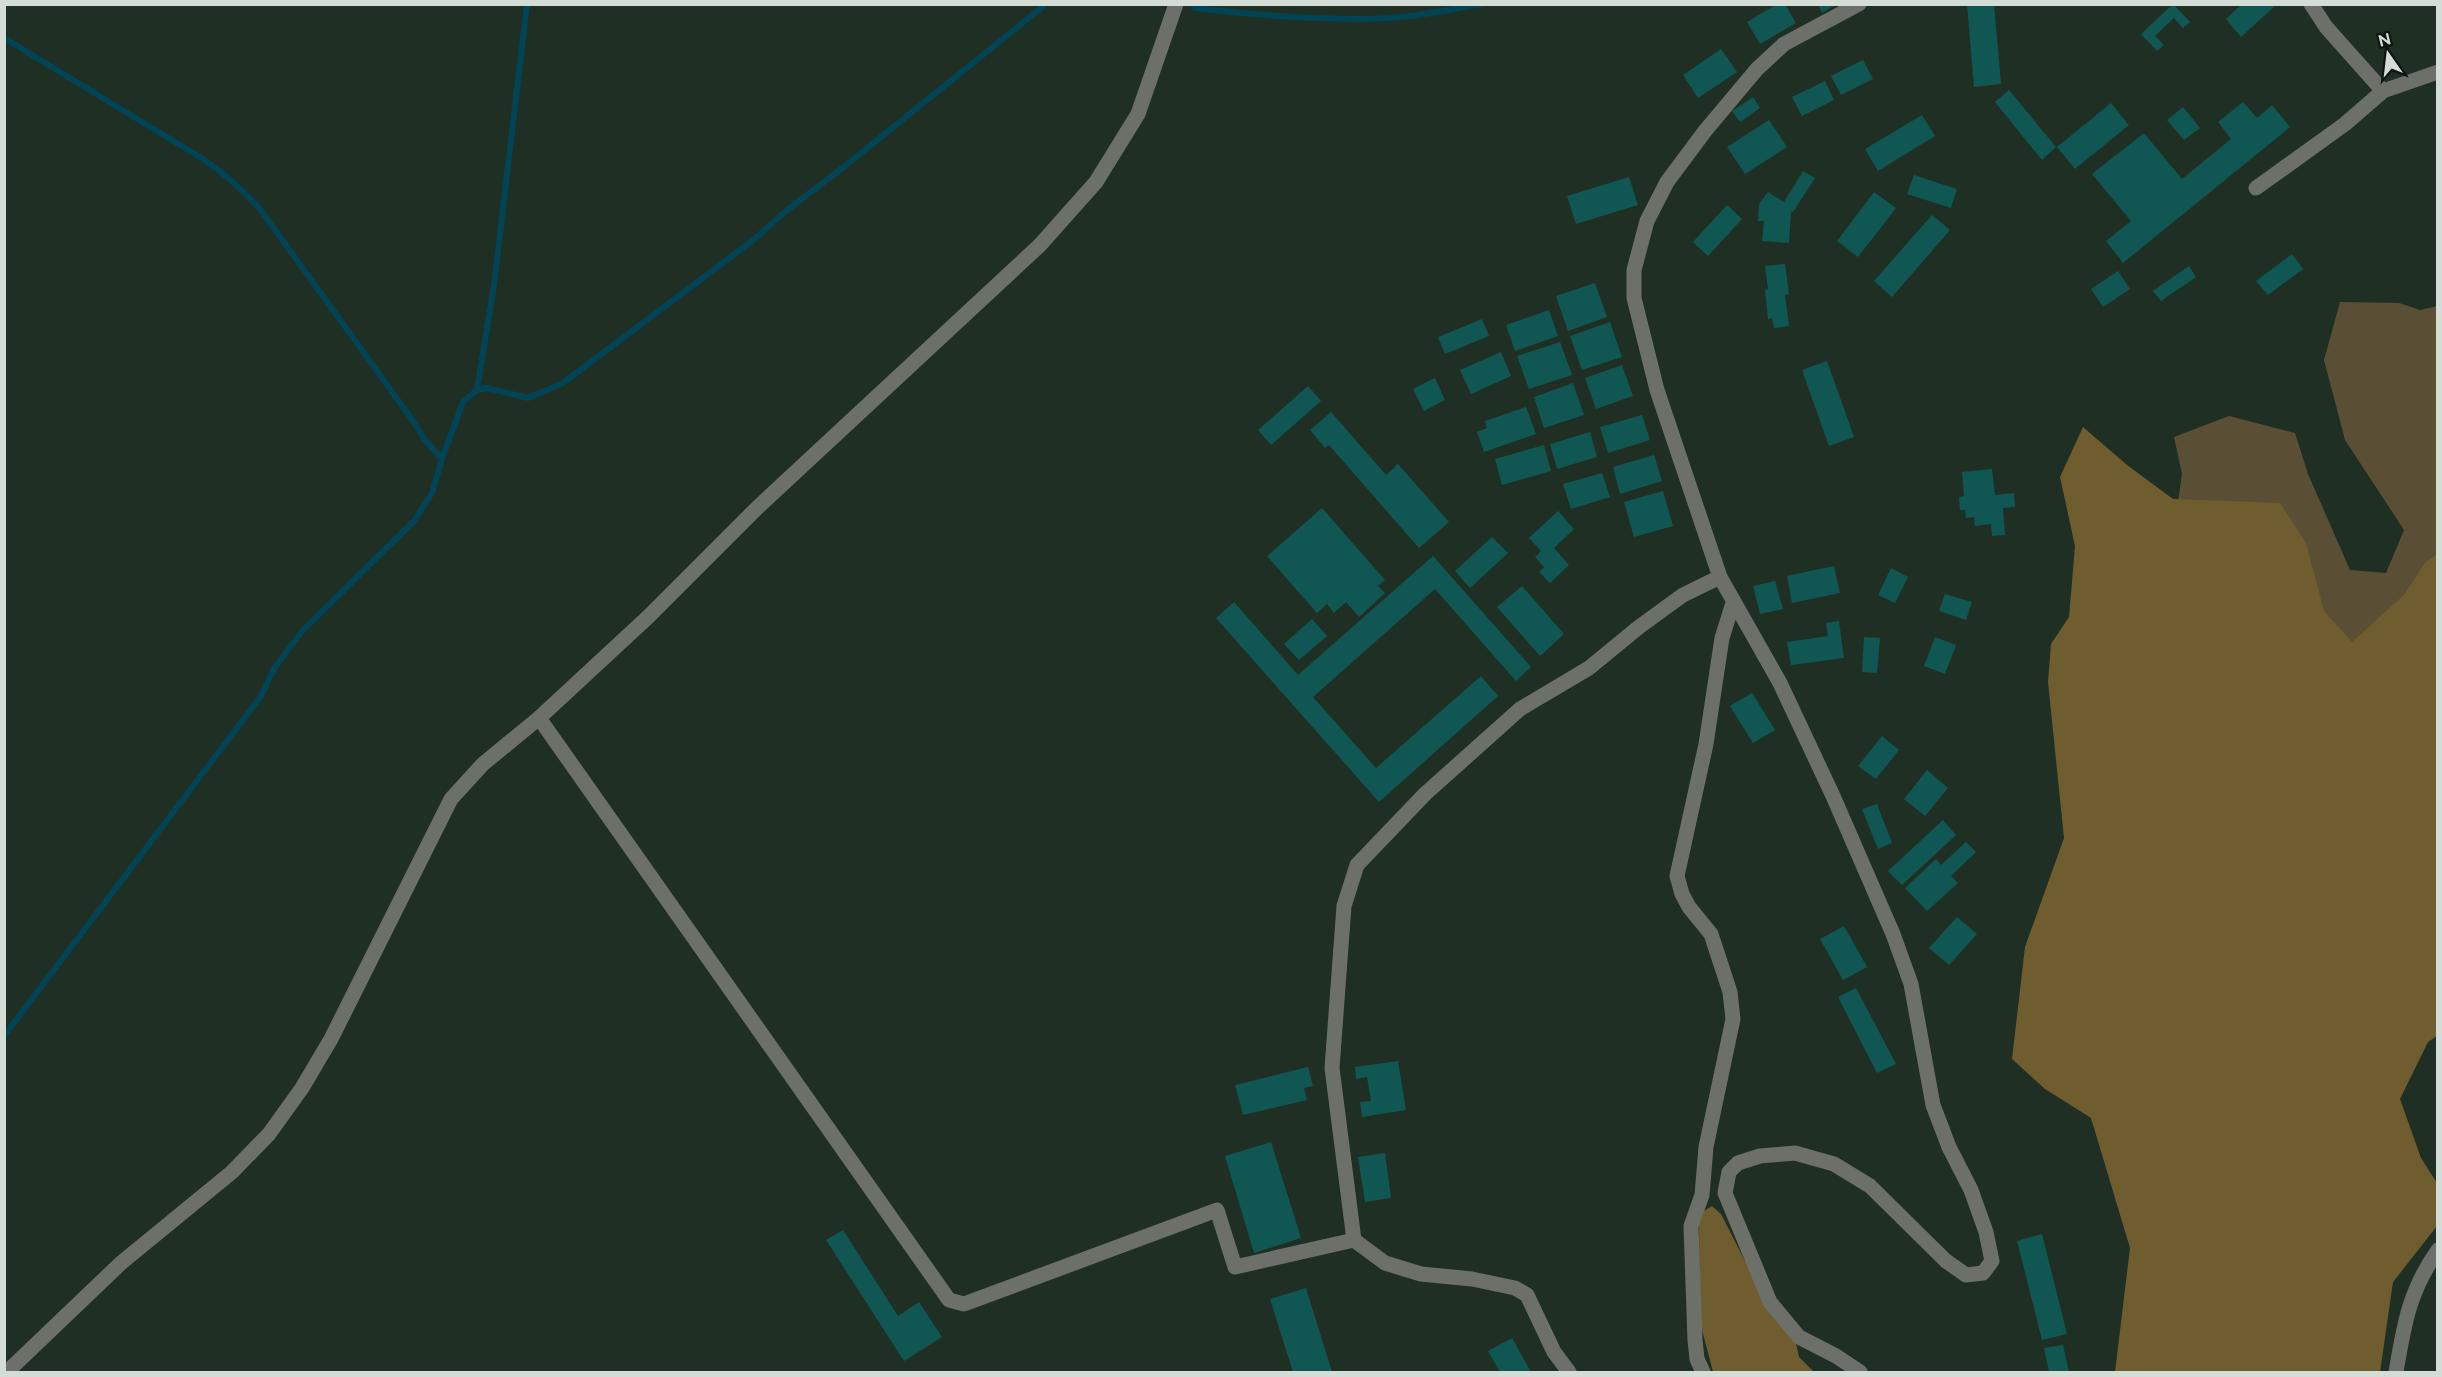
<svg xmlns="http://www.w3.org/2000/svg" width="2442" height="1377" font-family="Raleway,sans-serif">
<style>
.green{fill:#5a4f35}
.forest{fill:#6f5d30}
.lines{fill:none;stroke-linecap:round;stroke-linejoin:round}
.stream{stroke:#004456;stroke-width:6}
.building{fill:#105753}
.minor{stroke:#6d7068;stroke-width:15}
</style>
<rect width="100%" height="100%" fill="#1f2f24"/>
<polygon class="green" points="2340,302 2399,303 2420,310 2437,306 2437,639 2124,736 2173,535 2182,474 2174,437 2229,416 2295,433 2308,474 2350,570 2386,573 2404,530 2345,440 2324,360"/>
<g class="forest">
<polygon points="2083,427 2127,465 2173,499 2280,503 2306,543 2324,611 2352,642 2404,595 2425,563 2437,554 2437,1036 2428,1042 2400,1099 2421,1158 2437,1183 2437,1226 2393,1282 2380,1372 2115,1372 2130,1248 2091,1118 2045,1089 2012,1059 2025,947 2064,838 2048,682 2051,644 2069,617 2075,546 2060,477"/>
<polygon points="1712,1206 1721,1214 1771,1312 1796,1343 1799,1357 1814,1372 1713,1372 1700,1322 1699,1225 1704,1211"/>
</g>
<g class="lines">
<g class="stream">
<path d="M1195 8C1251 15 1307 19 1364 19 1404 19 1443 11 1482 4"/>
<path d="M4 38 203 159C225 174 242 189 260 209L411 418 425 440 442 459"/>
<polyline points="477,390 494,285 527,4"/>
<polyline points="4,1036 261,696 275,667 303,630 414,521 432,493 442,459 463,402 477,390 487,388 528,398 563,383 752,241 786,211 845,166 1046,4"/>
</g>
</g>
<g class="building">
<polygon points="1777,4 1785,4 1796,23 1760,44 1747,22"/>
<polygon points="1818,4 1837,4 1822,13"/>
<polygon points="1967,4 1994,4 2001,84 1974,87"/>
<polygon points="2173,4 2190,22 2183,28 2174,18 2155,36 2164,45 2157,51 2141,34"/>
<polygon points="2242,4 2277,4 2241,37 2226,19"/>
<polygon points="1721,49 1737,72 1698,98 1683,75"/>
<polygon points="1863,60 1873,79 1841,95 1831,76"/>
<polygon points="1825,81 1834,100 1802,116 1792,97"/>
<polygon points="2009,90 2056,147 2042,160 1995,102"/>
<polygon points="1753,97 1760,108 1740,122 1732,111"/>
<polygon points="2243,102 2257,118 2272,105 2290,127 2123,263 2106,241 2131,221 2092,174 2144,133 2182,179 2231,139 2218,122"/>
<polygon points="2111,103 2129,125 2075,169 2057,147"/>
<polygon points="2183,107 2200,128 2184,140 2167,120"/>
<polygon points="1922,115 1935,136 1878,171 1865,149"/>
<polygon points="1769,120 1787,147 1745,174 1727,147"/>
<polygon points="1803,171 1815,178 1793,212 1791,211 1789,243 1762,241 1764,221 1758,221 1759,204 1768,192 1784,202"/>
<polygon points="1914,175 1957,189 1951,208 1907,194"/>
<polygon points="1629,177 1638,205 1576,224 1567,196"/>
<polygon points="1874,192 1896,208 1858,257 1837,241"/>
<polygon points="1727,205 1742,219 1708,256 1693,242"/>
<polygon points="1932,215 1950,230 1892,297 1874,281"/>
<polygon points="2292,254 2303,269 2268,295 2256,281"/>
<polygon points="1785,264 1789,294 1785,295 1789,326 1774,328 1772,318 1768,319 1765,290 1768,289 1765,266"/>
<polygon points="2189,266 2196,277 2161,301 2153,291"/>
<polygon points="2118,271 2130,289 2103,307 2091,289"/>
<polygon points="1595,283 1607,317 1568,331 1556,296"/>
<polygon points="1549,310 1558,336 1515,351 1506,325"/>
<polygon points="1482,319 1489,336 1445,354 1438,337"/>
<polygon points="1610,322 1622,357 1582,370 1570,336"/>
<polygon points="1560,342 1572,375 1529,389 1517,356"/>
<polygon points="1501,352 1511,376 1471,394 1460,370"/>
<polygon points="1827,361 1854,437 1829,446 1802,370"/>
<polygon points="1622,365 1633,396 1596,409 1585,378"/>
<polygon points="1435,378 1445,400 1424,411 1413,389"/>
<polygon points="1573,383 1584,415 1544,428 1534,397"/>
<polygon points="1308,386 1321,401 1271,445 1258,430"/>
<polygon points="1526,407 1536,434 1484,452 1477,432 1487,428 1485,421"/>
<polygon points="1331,412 1386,475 1398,464 1449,522 1419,548 1329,445 1325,448 1310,430"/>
<polygon points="1642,415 1650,440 1608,453 1600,427"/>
<polygon points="1590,432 1597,457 1557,469 1550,444"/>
<polygon points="1544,445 1551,471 1502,485 1495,459"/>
<polygon points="1654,455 1662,481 1620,494 1613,467"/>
<polygon points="1992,469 1995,495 2014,493 2015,507 2003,508 2005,535 1992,536 1991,524 1975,526 1974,517 1966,518 1965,510 1960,510 1959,497 1964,496 1962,472"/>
<polygon points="1602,473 1610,497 1571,509 1563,484"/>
<polygon points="1663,491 1673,526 1634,537 1624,502"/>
<polygon points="1322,508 1385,580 1378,586 1385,593 1359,617 1346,602 1334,613 1327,604 1317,613 1267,556"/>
<polygon points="1558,511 1574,529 1554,548 1569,565 1550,583 1539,572 1544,567 1535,557 1541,551 1529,538"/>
<polygon points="1492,537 1508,553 1470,588 1455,571"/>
<polygon points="1433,556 1531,667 1516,681 1435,589 1313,697 1376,768 1481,676 1498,696 1379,802 1216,618 1234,602 1298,675"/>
<polygon points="1834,566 1840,593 1792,603 1787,576"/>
<polygon points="1891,568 1908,577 1895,603 1878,595"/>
<polygon points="1775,581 1783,609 1760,614 1753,586"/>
<polygon points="1522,586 1564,634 1540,656 1497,607"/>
<polygon points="1945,594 1972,602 1966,620 1939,611"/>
<polygon points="1312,619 1327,636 1299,660 1284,644"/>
<polygon points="1839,621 1844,658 1791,665 1787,642 1828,636 1826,623"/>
<polygon points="1864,637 1880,638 1877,673 1862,672"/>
<polygon points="1935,637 1956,645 1945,674 1924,666"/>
<polygon points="1752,693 1775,730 1753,743 1730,706"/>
<polygon points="1882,736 1899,750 1876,779 1858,766"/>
<polygon points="1927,770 1948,788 1925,816 1904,799"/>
<polygon points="1877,804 1892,843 1878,849 1862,809"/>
<polygon points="1943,820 1956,835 1902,885 1888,871"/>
<polygon points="1966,842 1976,852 1951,876 1958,883 1927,911 1905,888 1936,859 1941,865"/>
<polygon points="1957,917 1977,934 1949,965 1929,948"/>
<polygon points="1844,926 1867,967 1843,980 1820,939"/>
<polygon points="1856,988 1896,1064 1877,1073 1838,997"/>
<polygon points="1398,1061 1406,1110 1362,1117 1360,1102 1371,1101 1367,1077 1356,1079 1355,1067"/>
<polygon points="1308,1067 1313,1086 1304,1088 1307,1100 1243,1115 1235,1085"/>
<polygon points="1271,1142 1301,1238 1254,1253 1225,1156"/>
<polygon points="1385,1153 1391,1198 1365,1202 1358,1157"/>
<polygon points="843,1230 898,1316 919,1302 942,1337 904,1361 826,1240"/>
<polygon points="2042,1234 2067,1334 2042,1340 2017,1241"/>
<polygon points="1306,1288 1332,1372 1293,1372 1270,1299"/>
<polygon points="1512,1338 1531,1372 1500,1372 1488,1351"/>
<polygon points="2063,1345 2069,1372 2049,1372 2044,1348"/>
</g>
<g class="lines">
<g class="minor">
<polyline points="1859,4 1784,44 1757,69 1705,131 1667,182 1647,221 1634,270 1634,298 1657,390 1720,577 1780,683 1833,796 1893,934 1911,984 1933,1105 1949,1147 1971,1190 1986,1232 1992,1261 1983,1273 1966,1275 1946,1261 1870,1186 1834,1164 1795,1153 1760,1156 1738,1163 1729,1172 1725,1193 1770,1302 1799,1337 1836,1356 1860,1372"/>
<polyline points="2311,4 2326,27 2383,91"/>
<polyline points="2256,188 2345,124 2383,91 2438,72"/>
<polyline points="539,718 949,1300 964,1304 1217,1210 1235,1267 1354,1240 1385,1263 1421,1274 1472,1279 1515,1288 1527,1295 1554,1352 1569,1372"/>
<polyline points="1354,1240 1332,1068 1344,906 1357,865 1425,794 1520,709 1589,668 1639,627 1683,595 1720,577"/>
<polyline points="7,1372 121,1263 232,1172 269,1134 302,1088 331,1039 451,799 483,764 539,718 648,617 757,508 1040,245 1096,182 1138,114 1176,4"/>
<polyline points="1703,1372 1697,1359 1695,1340 1691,1226 1702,1195 1706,1147 1733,1019 1730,992 1711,934 1689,907 1682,894 1677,876 1706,744 1722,638 1733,603"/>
<path d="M2396 1372C2404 1325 2409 1291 2438 1250"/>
</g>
</g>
<rect width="2442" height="1377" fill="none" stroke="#d3ddd6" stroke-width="12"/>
<g transform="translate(2388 54) rotate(346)" stroke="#0e1510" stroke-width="4.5" paint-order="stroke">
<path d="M0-4.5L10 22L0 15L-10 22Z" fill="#d3ddd6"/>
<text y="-9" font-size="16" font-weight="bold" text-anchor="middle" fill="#d3ddd6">N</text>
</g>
</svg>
